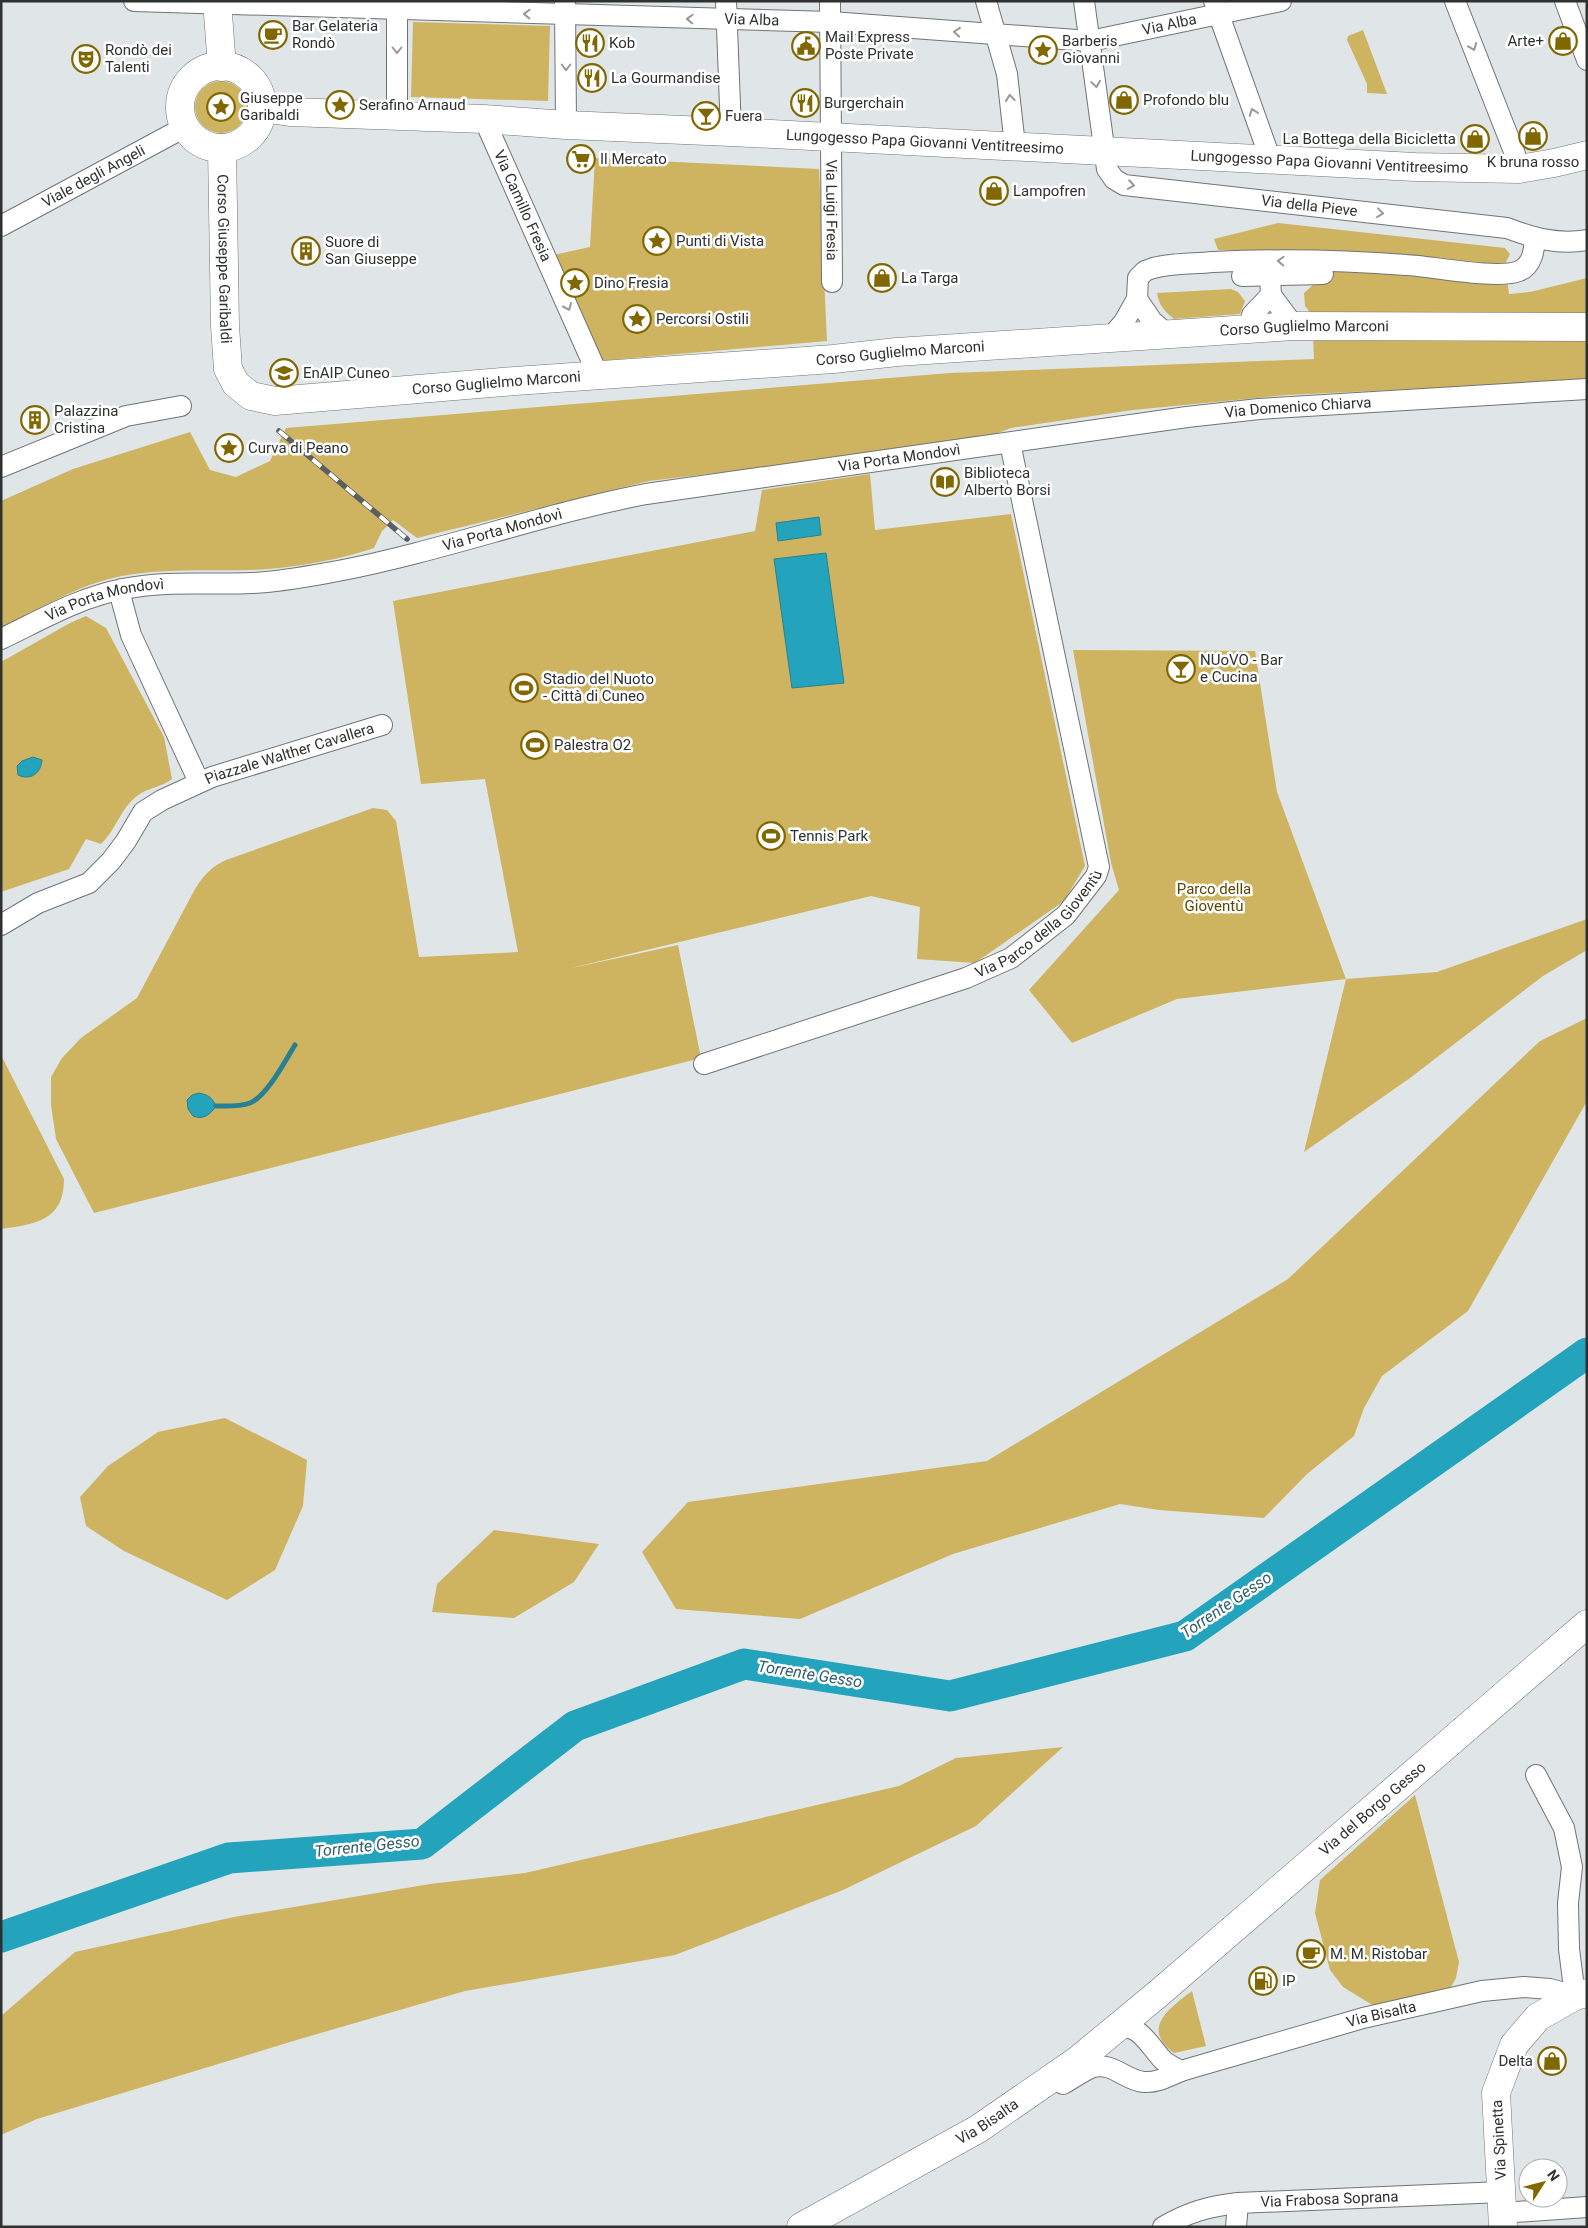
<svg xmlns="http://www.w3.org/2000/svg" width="1588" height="2228" font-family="Roboto,sans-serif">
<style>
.green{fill:#ceb460}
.water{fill:#23a3bc;stroke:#278192}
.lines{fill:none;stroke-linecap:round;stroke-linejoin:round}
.stream{stroke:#278192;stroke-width:5}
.river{stroke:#23a3bc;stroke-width:31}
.street-casing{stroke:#707476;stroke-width:22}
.secondary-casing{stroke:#707476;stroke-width:29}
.street{stroke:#fff;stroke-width:20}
.secondary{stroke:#fff;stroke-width:28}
.rail-casing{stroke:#5c5f5f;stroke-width:5.5}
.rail{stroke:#fff;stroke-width:4;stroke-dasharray:11;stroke-linecap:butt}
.oneway{stroke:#979898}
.labels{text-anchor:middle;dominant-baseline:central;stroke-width:5;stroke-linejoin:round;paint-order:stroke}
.street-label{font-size:15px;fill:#2f3131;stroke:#fff}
.poi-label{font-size:15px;fill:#2f3131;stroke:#fff;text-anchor:start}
.park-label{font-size:15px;fill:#5b4800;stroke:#fff}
.water-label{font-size:16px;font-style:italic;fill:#2e5f6a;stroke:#fff}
</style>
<rect width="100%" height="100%" fill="#e0e5e7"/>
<g class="green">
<polygon points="413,22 550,26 548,101 411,97"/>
<polygon points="1363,30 1387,94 1367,93 1367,84 1347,40 1348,36"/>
<circle cx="221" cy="107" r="26"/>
<polygon points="595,158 819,169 827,341 599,361 549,256 590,247"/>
<path d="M1278 223 1505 248 1510 254 1505 264 1509 294 1530 292 1587 278V381L1287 395 1133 410 1011 428 993 435 850 457 649 481 417 538 393 520 382 531 374 548C339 560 288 569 251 570 209 571 164 568 122 576 79 584 40 609 1 628V501L73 469 190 432 210 470 236 477 270 461 286 428 950 373 1314 359 1312 315 1305 306 1304 293 1315 283 1328 253 1218 250 1214 239Z"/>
<path d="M1231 289 1238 292 1245 301 1240 314 1174 319C1164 311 1159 305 1157 293Z"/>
<path d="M870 474 875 530 1011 514 1085 866 1064 901 975 963 917 959 920 907 871 896 567 969 678 945 701 1058 94 1213 56 1139 51 1105V1077L62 1058 81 1038 137 998 195 889C204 875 211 867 226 860L373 808 387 810 396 821 419 957 518 952 485 779 421 784 393 601 755 531 762 490Z"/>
<path d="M86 616 106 628 164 737 172 779C162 787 147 788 137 796 120 809 116 830 101 844L86 839 69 869 1 892V662L70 623Z"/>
<polygon points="1073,650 1255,651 1277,792 1346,979 1437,972 1587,919 1587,950 1543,976 1410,1078 1304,1152 1346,979 1177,999 1072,1043 1029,990 1119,890 1111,863"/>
<polygon points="1587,1018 1587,1101 1468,1311 1382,1376 1364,1408 1354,1436 1307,1474 1264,1518 1159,1510 1120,1504 953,1554 800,1619 676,1609 642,1552 688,1502 987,1461 1288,1279 1540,1041"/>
<path d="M1 1055 64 1179C64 1221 35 1224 1 1229Z"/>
<polygon points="225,1418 307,1460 303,1506 275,1570 227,1600 124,1551 86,1526 80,1497 108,1466 158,1432"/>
<polygon points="494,1530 599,1544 574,1582 514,1618 432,1612 437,1584"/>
<polygon points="1063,1747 976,1826 843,1890 675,1955 465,1991 300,2039 37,2119 1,2135 1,2016 75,1952 234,1917 430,1884 525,1873 899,1786 956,1758"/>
<polygon points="1415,1795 1459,1962 1456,1978 1451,1987 1374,2006 1343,1987 1330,1970 1315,1913 1320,1880"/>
<path d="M1192 1991 1206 2046 1174 2053C1140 2028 1170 2008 1192 1991Z"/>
</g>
<g class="water">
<polygon points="819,517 821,535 778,541 776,523"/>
<polygon points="826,553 844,683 792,688 774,559"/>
<path d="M33 757 42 760C41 773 31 781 18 775L17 766 22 761Z"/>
<path d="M199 1093C208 1095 212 1097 216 1106 210 1115 203 1120 193 1116L188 1109 187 1100 192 1095Z"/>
</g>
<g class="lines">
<path class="stream" d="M216 1106C227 1106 239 1107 250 1103 267 1096 285 1061 295 1045"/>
<polyline class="river" points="1,1937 229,1858 422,1844 575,1726 744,1664 950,1696 1185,1636 1587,1353"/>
<defs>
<g id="street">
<path id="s1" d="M134 1 831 22 1090 41 1281 1"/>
<polyline points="565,1 566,125"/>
<polyline points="726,1 731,132"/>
<path id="s2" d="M830 1 832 282"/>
<polyline points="986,1 1007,74 1015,146"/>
<path id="s3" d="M1084 1 1107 169 1114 179 1124 185 1507 228C1533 238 1558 245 1587 240"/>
<polyline points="1214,1 1270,158"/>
<polyline points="1455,1 1515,154 1519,169"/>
<polyline points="1565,1 1587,60"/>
<polyline points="397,117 397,1"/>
<path id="s4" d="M484 119 598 375"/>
<path id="s5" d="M1 226 185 127"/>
<polyline points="1242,276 1323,274"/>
<polyline points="1270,276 1271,295 1294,326"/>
<polyline points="1137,299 1152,321 1167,334"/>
<polyline points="1249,329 1252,315 1271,295"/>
<path d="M1110 338 1124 322 1137 299 1138 278 1145 271 1153 268C1172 263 1193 264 1213 262 1277 259 1342 260 1406 265 1431 266 1498 280 1519 271 1532 266 1534 251 1535 239"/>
<polyline points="1,467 126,416 181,406"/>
<polyline points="122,589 121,598 131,635 199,782"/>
<path id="s6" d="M1 639C41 620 80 597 123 589 166 580 209 585 252 583 280 582 310 576 338 571 442 551 542 514 646 494L1187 417 1259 409 1587 389"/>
<path id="s7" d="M1 925 38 903 89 883 111 861 126 841 143 812 162 800 212 777 382 725"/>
<path id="s8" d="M704 1064 966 978 1011 958 1066 915 1096 876 1099 867 1010 443"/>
<path d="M1111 2033C1137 2015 1149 2047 1164 2061 1169 2065 1175 2068 1181 2071"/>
<path id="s9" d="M1063 2084C1072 2079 1083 2071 1093 2067 1113 2062 1126 2081 1144 2082 1158 2083 1169 2076 1181 2071L1363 2018 1482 1991 1524 1987 1550 1989 1575 1996 1569 1949 1568 1903 1572 1867 1564 1828 1536 1775"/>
<polyline points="1502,2213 1587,2207"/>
<path id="s10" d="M1163 2227C1188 2212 1210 2206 1238 2203L1502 2192"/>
<polyline points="1236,2227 1238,2203"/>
</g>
<g id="secondary">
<polyline points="217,1 222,67"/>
<circle cx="221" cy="107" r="41"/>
<path id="s11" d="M262 108 290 112 484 119 566 125 731 132 1415 167 1519 169 1554 163 1587 155"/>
<path id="s12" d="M222 148 225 326 228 369 236 384 251 396 275 401 515 381 833 359 897 352 1294 326 1587 327"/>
<path id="s13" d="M801 2227 978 2129 1078 2060 1159 1993 1587 1624"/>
<polyline points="1503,2227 1496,2093 1514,2045 1538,2017 1575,1996 1587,1993"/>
</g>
</defs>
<use href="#street" class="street-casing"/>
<use href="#secondary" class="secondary-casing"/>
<use href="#street" class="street"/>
<use href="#secondary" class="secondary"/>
<defs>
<polyline id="rail" points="279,431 407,539"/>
</defs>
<use href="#rail" class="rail-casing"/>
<use href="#rail" class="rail"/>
</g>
<defs><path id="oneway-chevron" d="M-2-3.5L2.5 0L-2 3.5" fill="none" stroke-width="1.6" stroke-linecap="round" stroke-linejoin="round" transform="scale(1.25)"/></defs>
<g class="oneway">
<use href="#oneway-chevron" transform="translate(527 14) rotate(-178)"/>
<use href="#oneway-chevron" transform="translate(690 19) rotate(-178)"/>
<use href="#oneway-chevron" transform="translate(957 32) rotate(-175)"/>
<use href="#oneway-chevron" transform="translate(1473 47) rotate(68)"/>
<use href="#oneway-chevron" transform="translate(397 50) rotate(90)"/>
<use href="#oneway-chevron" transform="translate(566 67) rotate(90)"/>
<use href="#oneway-chevron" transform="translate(1096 84) rotate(82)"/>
<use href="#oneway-chevron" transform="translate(1010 98) rotate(-96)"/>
<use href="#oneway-chevron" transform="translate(1253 112) rotate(-110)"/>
<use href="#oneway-chevron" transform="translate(1131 185) rotate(8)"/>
<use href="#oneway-chevron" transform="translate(1380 213) rotate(7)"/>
<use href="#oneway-chevron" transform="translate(1281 261) rotate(-178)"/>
<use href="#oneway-chevron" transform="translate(568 307) rotate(66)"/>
</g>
<defs>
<symbol id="cafe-ring" viewBox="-11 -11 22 22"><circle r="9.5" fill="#fff" stroke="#806700" stroke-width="1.5"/><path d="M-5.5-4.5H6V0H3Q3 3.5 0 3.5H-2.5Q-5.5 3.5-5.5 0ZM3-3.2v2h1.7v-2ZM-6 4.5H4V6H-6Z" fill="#806700"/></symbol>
<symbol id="shop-ring" viewBox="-11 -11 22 22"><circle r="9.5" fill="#fff" stroke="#806700" stroke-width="1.5"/><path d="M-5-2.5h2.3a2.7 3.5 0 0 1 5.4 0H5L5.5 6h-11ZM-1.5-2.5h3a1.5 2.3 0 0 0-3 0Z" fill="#806700"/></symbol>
<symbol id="restaurant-ring" viewBox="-11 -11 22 22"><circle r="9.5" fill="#fff" stroke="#806700" stroke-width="1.5"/><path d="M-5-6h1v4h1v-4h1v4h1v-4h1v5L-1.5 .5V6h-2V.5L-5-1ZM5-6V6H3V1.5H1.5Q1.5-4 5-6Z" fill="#806700"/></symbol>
<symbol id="civic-ring" viewBox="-11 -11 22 22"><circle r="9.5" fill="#fff" stroke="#806700" stroke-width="1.5"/><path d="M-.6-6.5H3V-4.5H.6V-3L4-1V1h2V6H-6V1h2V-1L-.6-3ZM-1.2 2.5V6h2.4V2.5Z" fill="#806700"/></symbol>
<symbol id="sight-ring" viewBox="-11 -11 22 22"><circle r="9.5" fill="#fff" stroke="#806700" stroke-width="1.5"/><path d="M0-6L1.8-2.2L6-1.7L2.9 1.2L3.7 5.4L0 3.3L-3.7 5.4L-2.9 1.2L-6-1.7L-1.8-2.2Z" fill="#806700"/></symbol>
<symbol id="theatre-ring" viewBox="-11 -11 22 22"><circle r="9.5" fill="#fff" stroke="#806700" stroke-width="1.5"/><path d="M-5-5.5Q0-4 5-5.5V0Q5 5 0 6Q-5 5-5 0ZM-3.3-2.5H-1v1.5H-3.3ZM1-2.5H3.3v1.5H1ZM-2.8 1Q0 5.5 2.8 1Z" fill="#806700"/></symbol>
<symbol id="bar-ring" viewBox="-11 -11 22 22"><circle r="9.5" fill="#fff" stroke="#806700" stroke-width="1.5"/><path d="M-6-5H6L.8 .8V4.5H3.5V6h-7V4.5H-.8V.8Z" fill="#806700"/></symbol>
<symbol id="supermarket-ring" viewBox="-11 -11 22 22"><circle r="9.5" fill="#fff" stroke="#806700" stroke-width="1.5"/><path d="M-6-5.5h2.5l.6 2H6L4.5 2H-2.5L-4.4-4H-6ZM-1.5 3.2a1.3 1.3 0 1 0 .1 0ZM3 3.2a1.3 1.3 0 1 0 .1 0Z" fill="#806700"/></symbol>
<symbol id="building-ring" viewBox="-11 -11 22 22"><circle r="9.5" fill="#fff" stroke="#806700" stroke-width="1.5"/><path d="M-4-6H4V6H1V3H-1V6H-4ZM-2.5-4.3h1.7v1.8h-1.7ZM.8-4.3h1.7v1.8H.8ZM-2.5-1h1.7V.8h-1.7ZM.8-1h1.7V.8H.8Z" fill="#806700"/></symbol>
<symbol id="university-ring" viewBox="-11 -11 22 22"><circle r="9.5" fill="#fff" stroke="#806700" stroke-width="1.5"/><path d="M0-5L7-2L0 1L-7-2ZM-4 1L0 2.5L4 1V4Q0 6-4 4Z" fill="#806700"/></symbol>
<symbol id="library-ring" viewBox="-11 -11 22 22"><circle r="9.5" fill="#fff" stroke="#806700" stroke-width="1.5"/><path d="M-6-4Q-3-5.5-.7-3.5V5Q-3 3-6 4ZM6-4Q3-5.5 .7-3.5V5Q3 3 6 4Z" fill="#806700"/></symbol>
<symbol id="stadium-ring" viewBox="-11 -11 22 22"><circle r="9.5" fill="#fff" stroke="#806700" stroke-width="1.5"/><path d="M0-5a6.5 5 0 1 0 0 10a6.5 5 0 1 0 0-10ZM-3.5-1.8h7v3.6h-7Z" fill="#806700"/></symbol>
<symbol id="fuel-ring" viewBox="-11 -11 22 22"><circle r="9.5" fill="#fff" stroke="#806700" stroke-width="1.5"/><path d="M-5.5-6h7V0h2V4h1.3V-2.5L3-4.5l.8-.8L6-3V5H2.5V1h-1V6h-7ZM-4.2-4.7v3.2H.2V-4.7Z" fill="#806700"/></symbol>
</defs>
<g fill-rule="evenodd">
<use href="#cafe-ring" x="257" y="19" width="32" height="32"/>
<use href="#shop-ring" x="1547" y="25" width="32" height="32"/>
<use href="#restaurant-ring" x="574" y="27" width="32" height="32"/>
<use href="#civic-ring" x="790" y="30" width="32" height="32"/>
<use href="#sight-ring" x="1027" y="34" width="32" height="32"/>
<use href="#theatre-ring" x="70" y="43" width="32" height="32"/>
<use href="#restaurant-ring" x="576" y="62" width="32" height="32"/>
<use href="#shop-ring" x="1108" y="84" width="32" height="32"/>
<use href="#restaurant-ring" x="789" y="87" width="32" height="32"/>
<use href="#sight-ring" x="324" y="89" width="32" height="32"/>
<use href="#sight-ring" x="205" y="91" width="32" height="32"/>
<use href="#bar-ring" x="690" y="100" width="32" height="32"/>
<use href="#shop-ring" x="1517" y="120" width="32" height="32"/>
<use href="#shop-ring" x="1459" y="123" width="32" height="32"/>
<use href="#supermarket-ring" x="565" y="143" width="32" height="32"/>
<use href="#shop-ring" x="978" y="175" width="32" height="32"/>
<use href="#sight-ring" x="641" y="225" width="32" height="32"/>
<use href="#building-ring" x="290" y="235" width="32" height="32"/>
<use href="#shop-ring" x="866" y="262" width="32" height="32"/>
<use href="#sight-ring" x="559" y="267" width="32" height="32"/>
<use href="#sight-ring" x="621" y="303" width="32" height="32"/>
<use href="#university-ring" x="268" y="357" width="32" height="32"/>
<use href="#building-ring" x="19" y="404" width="32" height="32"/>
<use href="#sight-ring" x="213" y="432" width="32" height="32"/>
<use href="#library-ring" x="929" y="466" width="32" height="32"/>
<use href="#bar-ring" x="1165" y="653" width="32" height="32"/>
<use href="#stadium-ring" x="508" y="672" width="32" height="32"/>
<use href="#stadium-ring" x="519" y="729" width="32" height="32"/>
<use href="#stadium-ring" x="755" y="820" width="32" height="32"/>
<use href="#cafe-ring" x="1295" y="1938" width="32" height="32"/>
<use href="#fuel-ring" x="1247" y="1965" width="32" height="32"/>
<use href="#shop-ring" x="1536" y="2045" width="32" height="32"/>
</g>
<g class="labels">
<g class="street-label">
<text stroke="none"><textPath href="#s1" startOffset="618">Via Alba</textPath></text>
<text stroke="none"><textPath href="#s1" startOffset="1038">Via Alba</textPath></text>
<text stroke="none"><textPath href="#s11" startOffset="664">Lungogesso Papa Giovanni Ventitreesimo</textPath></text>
<text stroke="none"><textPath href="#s11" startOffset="1069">Lungogesso Papa Giovanni Ventitreesimo</textPath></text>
<text stroke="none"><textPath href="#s5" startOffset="105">Viale degli Angeli</textPath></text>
<text stroke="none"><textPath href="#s3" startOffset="380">Via della Pieve</textPath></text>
<text stroke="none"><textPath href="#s4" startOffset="95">Via Camillo Fresia</textPath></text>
<text stroke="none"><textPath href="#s2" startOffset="209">Via Luigi Fresia</textPath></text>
<text stroke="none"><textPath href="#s12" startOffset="111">Corso Giuseppe Garibaldi</textPath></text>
<text stroke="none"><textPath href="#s12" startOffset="1314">Corso Guglielmo Marconi</textPath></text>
<text stroke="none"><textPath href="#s12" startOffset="909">Corso Guglielmo Marconi</textPath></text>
<text stroke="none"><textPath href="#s12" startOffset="504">Corso Guglielmo Marconi</textPath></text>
<text stroke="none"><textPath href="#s6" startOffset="1324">Via Domenico Chiarva</textPath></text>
<text stroke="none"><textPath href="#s6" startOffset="922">Via Porta Mondovì</textPath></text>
<text stroke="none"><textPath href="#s6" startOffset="518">Via Porta Mondovì</textPath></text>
<text stroke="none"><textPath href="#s6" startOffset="112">Via Porta Mondovì</textPath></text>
<text stroke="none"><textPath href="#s7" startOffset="346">Piazzale Walther Cavallera</textPath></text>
<text stroke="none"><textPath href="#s8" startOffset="368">Via Parco della Gioventù</textPath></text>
<text stroke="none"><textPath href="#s13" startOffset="711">Via del Borgo Gesso</textPath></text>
<text stroke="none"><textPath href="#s9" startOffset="336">Via Bisalta</textPath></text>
<text stroke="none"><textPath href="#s13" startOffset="214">Via Bisalta</textPath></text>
<text transform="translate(1499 2140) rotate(-93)">Via Spinetta</text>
<text stroke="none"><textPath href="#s10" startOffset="171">Via Frabosa Soprana</textPath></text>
</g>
<g class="poi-label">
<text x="292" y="26">Bar Gelateria<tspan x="292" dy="17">Rondò</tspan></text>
<text x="825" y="37">Mail Express<tspan x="825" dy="17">Poste Private</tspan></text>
<text x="1062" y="41">Barberis<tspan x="1062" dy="17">Giovanni</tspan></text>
<text x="1544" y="41" text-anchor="end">Arte+</text>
<text x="609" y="43">Kob</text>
<text x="105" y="50">Rondò dei<tspan x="105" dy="17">Talenti</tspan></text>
<text x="611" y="78">La Gourmandise</text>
<text x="240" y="98">Giuseppe<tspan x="240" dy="17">Garibaldi</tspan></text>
<text x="1143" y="100">Profondo blu</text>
<text x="824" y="103">Burgerchain</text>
<text x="359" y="105">Serafino Arnaud</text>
<text x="725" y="116">Fuera</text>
<text x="1456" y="139" text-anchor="end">La Bottega della Bicicletta</text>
<text x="600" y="159">Il Mercato</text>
<text x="1533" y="162" text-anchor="middle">K bruna rosso</text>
<text x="1013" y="191">Lampofren</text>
<text x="676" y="241">Punti di Vista</text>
<text x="325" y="242">Suore di<tspan x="325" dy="17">San Giuseppe</tspan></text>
<text x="901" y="278">La Targa</text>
<text x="594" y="283">Dino Fresia</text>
<text x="656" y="319">Percorsi Ostili</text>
<text x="303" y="373">EnAIP Cuneo</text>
<text x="54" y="411">Palazzina<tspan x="54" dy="17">Cristina</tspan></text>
<text x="248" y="448">Curva di Peano</text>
<text x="964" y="473">Biblioteca<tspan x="964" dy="17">Alberto Borsi</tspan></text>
<text x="1200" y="660">NUoVO - Bar<tspan x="1200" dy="17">e Cucina</tspan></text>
<text x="543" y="679">Stadio del Nuoto<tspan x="543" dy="17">- Città di Cuneo</tspan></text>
<text x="554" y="745">Palestra O2</text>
<text x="790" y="836">Tennis Park</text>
<text x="1330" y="1954">M. M. Ristobar</text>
<text x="1282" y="1981">IP</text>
<text x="1533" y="2061" text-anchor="end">Delta</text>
</g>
<g class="park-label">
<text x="1214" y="889">Parco della<tspan x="1214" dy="17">Gioventù</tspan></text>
</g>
<g class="water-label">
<text transform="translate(1226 1605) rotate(-34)">Torrente Gesso</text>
<text transform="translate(810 1674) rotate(9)">Torrente Gesso</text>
<text transform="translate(367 1846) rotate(-6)">Torrente Gesso</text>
</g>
</g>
<rect width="1588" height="2228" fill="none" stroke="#2f3131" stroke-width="5"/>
<g transform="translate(1543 2183) rotate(54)"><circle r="24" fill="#ffffff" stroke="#acadad"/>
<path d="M0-4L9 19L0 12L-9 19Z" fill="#806700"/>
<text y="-8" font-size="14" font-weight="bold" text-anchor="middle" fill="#2f3131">N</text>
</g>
</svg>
